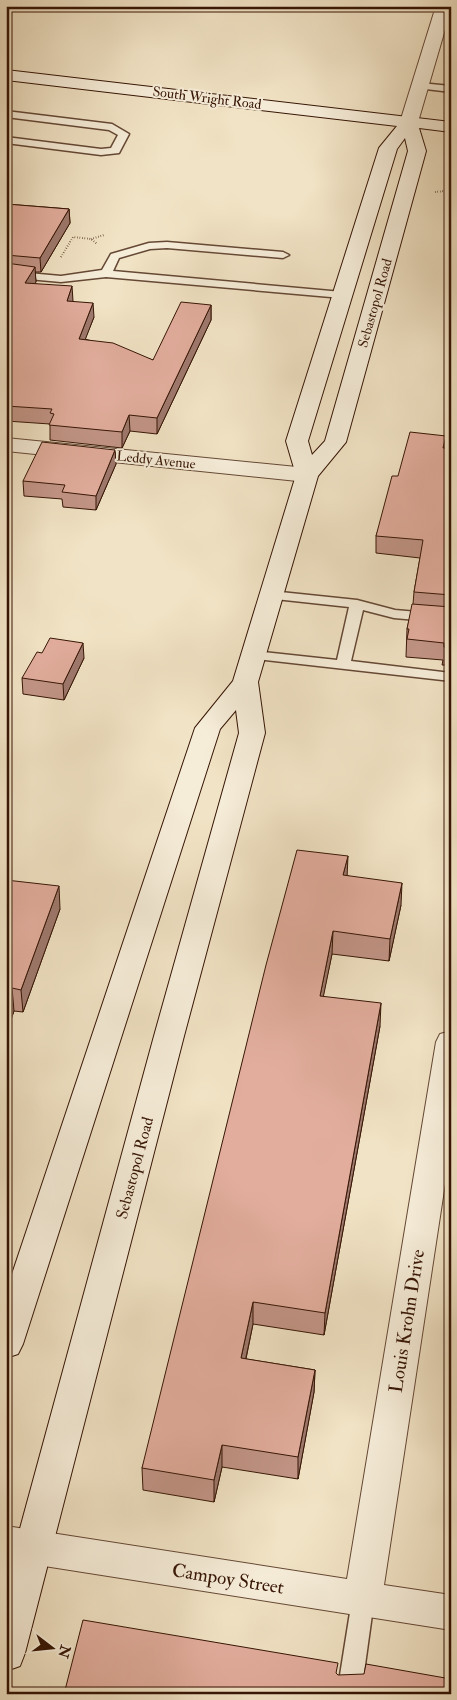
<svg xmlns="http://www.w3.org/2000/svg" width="457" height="1700" font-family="'IM FELL Double Pica',serif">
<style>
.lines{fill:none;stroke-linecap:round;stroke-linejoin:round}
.lane-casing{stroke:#654835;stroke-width:3}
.street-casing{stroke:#654835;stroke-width:2}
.secondary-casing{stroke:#361505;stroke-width:2}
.path{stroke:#361505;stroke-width:2;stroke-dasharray:0.5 2;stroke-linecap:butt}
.lane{fill:#f6edd9;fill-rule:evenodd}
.street{fill:#f6edd9;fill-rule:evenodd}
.secondary{fill:#f6edd9;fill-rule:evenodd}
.wall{fill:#c29587;stroke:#361505}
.shaded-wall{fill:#9e796e;stroke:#361505}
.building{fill:#e2ad9d;stroke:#361505}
.labels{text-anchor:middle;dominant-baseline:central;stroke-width:4;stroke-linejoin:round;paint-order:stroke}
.far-street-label{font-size:14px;fill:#361505;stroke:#f6edd9}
.street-label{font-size:16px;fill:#361505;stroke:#f6edd9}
.near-street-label{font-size:19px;fill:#361505;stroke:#f6edd9}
</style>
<rect width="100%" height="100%" fill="#f1e3c5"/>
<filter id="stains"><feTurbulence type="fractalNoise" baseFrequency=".004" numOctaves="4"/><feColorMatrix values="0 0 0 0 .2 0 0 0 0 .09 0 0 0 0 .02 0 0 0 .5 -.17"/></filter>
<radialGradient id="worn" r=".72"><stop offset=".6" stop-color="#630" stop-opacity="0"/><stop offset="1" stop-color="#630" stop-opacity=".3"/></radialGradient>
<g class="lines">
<defs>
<g id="lane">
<polygon points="420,83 451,86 451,92 417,88 417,84"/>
<polygon points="6,111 112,124 129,134 119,153 101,155 6,143 6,137 101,149 111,148 118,135 109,130 6,117"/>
<polygon points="167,242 283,252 289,255 283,258 167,248 150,249 119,258 113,271 342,292 348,295 342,298 106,277 61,282 6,277 6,271 61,276 102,270 111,254 149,243"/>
<polygon points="271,591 357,600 395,610 451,615 451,623 394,618 363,610 351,661 451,673 451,681 248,658 246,655 248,652 253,651 337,660 349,607 266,598 264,595"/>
<polygon points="363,1590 371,1593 374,1600 361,1694 337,1694 352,1600 355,1593"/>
</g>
<g id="street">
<polygon points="436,6 451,6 451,9 418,122 415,126 403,126 400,122"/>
<polygon points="6,438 307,468 315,470 318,475 315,480 307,482 6,451"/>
<polygon points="451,1031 451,1144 384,1585 451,1595 451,1630 6,1560 6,1526 347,1579 436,1042 440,1034"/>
</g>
<path id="secondary" d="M6 70 451 122V132L419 128 426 151 346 442 318 476 258 682 265 733 184 1036 25 1653 20 1666 6 1671V1580L154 1036 239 733 236 710 220 729 23 1344 18 1354 6 1358V1292L195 728 233 681 296 475 286 441 379 148 397 126 6 80ZM405 138 408 151 325 441 312 455 308 441 397 149Z"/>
</defs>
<use href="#lane" class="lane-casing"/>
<use href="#street" class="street-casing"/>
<use href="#secondary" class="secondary-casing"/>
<g class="path">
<polyline points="435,192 444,191"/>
<polyline points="91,239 104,235"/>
<polyline points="61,257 73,237 91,239 97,244"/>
</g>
<use href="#lane" class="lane"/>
<use href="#street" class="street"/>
<use href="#secondary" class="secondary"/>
</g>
<g class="wall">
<polygon points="6,204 69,209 70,223 41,272 35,272 36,282 34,283 72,301 94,317 85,339 153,360 211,305 211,320 157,434 130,431 122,448 50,440 50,424 6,421"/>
<polygon points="446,436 445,448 451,448 451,665 442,665 443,660 406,657 407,629 413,604 414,592 420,558 376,553 376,536 398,476"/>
<polygon points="115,450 116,464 96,510 63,507 62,499 24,496 23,481"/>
<polygon points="84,658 64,700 23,694 22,678"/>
<polygon points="347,875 401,905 389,961 332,954 323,996 380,1026 324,1335 253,1324 246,1359 315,1370 314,1392 298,1479 222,1467 214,1502 143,1490 142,1468"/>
<polygon points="6,880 60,909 23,1012 14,1011 6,1033"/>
</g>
<g class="shaded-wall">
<polygon points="69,209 70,223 41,272 40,258"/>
<polygon points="35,267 36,282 26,297 25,283"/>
<polygon points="72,286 73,301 68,316 67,301"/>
<polygon points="93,303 94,317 80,353 79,339"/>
<polygon points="211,305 211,320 157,434 157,418"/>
<polygon points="129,415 130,431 122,448 122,432"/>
<polygon points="115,450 116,464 96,510 96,496"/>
<polygon points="83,643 84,658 64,700 63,684"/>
<polygon points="348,856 347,878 343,875"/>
<polygon points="402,883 401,905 389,961 390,939"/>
<polygon points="59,886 60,909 23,1012 21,990"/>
<polygon points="333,931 332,954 319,1018 320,996"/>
<polygon points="12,988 14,1011 6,1033 6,1004"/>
<polygon points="381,1003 380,1026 324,1335 325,1313"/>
<polygon points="253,1302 253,1324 241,1381 241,1358"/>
<polygon points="315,1370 314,1392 298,1479 298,1457"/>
<polygon points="222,1445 222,1467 214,1502 214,1480"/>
</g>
<g class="building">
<polygon points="6,204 69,209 40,258 6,255"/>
<polygon points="6,263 35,267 25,283 72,286 67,301 93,303 79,339 113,343 153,360 181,302 211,305 157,418 129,415 122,432 49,425 54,414 50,413 52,409 6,406"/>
<polygon points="410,432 446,436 443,448 451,448 451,595 414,592 423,540 376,536 392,476 398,476"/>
<polygon points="42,442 115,450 96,496 62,492 65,485 23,481"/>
<polygon points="412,604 451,607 451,648 444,647 444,643 407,639 409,629 407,629"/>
<polygon points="50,638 83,643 63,684 22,678 37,652 42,653"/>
<polygon points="297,850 348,856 343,875 402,883 390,939 333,931 320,996 381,1003 325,1313 253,1302 241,1358 315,1370 298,1457 222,1445 214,1480 142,1468 266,965"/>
<polygon points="6,880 59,886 21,990 12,988 6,1004"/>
<polygon points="83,1620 338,1663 336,1673 338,1675 364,1674 366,1664 451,1679 451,1694 64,1694"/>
</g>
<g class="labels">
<g class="far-street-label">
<text transform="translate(207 98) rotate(7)">South Wright Road</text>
<text transform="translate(375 303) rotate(-74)">Sebastopol Road</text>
<text transform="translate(156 460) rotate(6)">Leddy Avenue</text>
</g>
<g class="street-label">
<text transform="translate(135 1168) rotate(-75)">Sebastopol Road</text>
</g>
<g class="near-street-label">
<text transform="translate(407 1321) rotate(-81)">Louis Krohn Drive</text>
<text transform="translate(228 1579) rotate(9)">Campoy Street</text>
</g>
</g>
<rect width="457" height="1700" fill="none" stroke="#f1e3c5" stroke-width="25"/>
<rect x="8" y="8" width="442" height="1685" fill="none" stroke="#361505" stroke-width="2.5"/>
<rect x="12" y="12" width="432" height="1675" fill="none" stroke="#361505"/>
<g transform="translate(52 1648) rotate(106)" stroke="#f6edd9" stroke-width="4" paint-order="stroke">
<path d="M0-4L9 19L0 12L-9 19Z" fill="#361505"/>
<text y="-8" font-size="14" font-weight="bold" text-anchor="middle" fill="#361505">N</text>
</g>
<rect width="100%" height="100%" filter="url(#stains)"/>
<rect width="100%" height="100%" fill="url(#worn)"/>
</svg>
